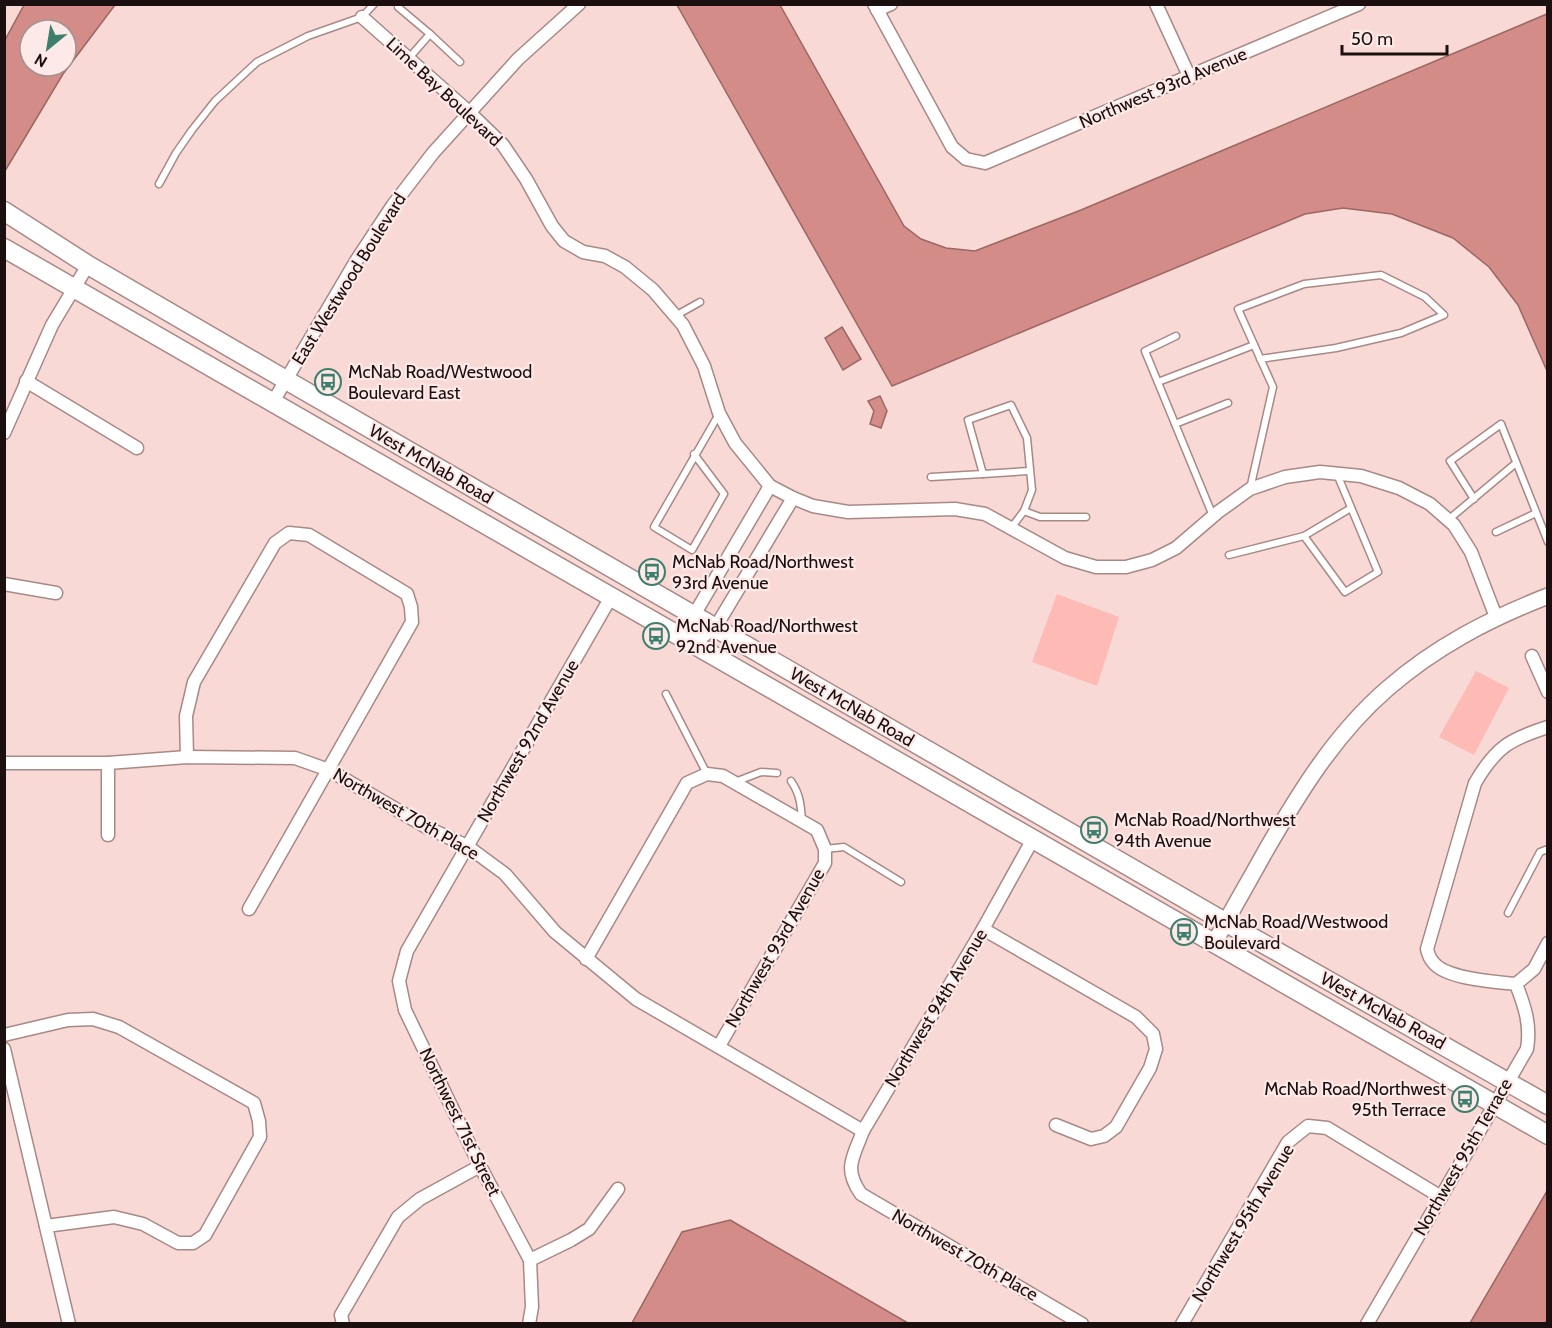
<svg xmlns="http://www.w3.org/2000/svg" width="1552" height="1328" font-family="Cabin,sans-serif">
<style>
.green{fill:#febab5}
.water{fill:#d38c87;stroke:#9c6763;stroke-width:1.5;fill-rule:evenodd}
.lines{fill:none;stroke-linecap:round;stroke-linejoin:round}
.service-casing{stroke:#a78986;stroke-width:9}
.minor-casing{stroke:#a78986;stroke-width:15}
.tertiary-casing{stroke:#a78986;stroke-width:18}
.secondary-casing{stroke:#a78986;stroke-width:21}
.service{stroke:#fff;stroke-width:6}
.minor{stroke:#fff;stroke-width:12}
.tertiary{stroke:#fff;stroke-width:15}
.secondary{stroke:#fff;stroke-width:18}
.labels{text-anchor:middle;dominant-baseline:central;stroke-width:4.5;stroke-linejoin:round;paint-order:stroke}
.street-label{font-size:18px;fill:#1b100f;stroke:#fde9e7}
.poi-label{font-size:18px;fill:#1b100f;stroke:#fde9e7;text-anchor:start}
</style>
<rect width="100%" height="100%" fill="#f9d9d5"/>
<g class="green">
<polygon points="1057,594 1119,617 1097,686 1032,662"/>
<polygon points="1476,671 1509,688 1474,755 1439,737"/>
</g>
<g class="water">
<path d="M24 5H115L63 74 5 171V40ZM30 30H66V66H30Z"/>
<polygon points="677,5 780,5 904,226 921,239 946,248 975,251 1081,210 1547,14 1547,371 1518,305 1489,267 1453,238 1392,214 1343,208 1305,214 892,386"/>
<polygon points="842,327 861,359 843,370 825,338"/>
<polygon points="880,396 887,411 881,428 870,424 874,411 868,401"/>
<polygon points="1547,1191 1548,1319 1545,1323 1470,1323"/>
<polygon points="730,1220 908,1323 632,1323 682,1232"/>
</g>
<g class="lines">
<defs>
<g id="service">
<polyline points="398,7 430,34 409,58"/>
<polyline points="430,34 460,62"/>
<polyline points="159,184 176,153 192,130 215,101 257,62 308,36 362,17 374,4"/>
<polyline points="675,316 700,302"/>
<polyline points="1176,336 1145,351 1213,516"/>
<polyline points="1158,382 1254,345"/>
<polyline points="1175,424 1228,403"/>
<polyline points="694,454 724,494 692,550 654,527 719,414"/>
<polyline points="983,474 1029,471"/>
<polyline points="931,477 983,474 968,420 1011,405 1027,438 1032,490 1024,511"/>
<polyline points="1250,489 1273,387 1238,309 1304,284 1381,275 1425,297 1444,315 1401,333 1336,348 1260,359"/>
<polyline points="1474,499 1450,461 1501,424 1548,542"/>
<polyline points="1448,520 1516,463"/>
<polyline points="1011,528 1024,511 1040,517 1086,517"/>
<polyline points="1496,532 1536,513"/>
<polyline points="1304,536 1351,508"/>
<polyline points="1229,555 1304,536 1345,592 1378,572 1337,474"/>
<polyline points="666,694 707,774"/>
<path d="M791 781C800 794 801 805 802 821"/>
<polyline points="735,782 761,772 777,773"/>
<polyline points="825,849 844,847 901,882"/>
<polyline points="1508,913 1540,852 1548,849"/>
</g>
<g id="minor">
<polyline points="874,4 952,147 966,159 985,163 1359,4"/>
<polyline points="1156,4 1190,78"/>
<polyline points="877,10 891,4"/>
<polyline points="362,17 469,112 503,145 526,179 552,226 564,241 583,252 605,256 625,267 653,290 683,325 704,366 719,413 735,443 770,486 793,498 813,506 848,512 955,509 985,514 1065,558 1096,567 1126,567 1152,560 1176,548 1218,512 1250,489 1285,477 1320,472 1361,476 1399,488 1430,504 1454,525 1471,552 1496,617"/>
<polyline points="26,381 137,448"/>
<polyline points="273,402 356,261 393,205 433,153 518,59 579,4"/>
<polyline points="4,433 52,325 88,265"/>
<polyline points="4,584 56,593"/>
<polyline points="693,643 715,628 793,498"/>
<polyline points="693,643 694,615 770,486"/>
<polyline points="1532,656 1548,692"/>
<path d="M1548 727C1510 739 1496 747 1475 783L1427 949C1428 953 1430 959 1433 962 1445 979 1496 982 1516 984L1534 969 1548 943"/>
<polyline points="187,757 186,716 194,682 275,543 289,533 309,535 407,594 411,607 412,622 249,909"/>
<polyline points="4,763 108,763 187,757 295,758 329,770 428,828 467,846 505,874 555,932 636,999 863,1131"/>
<polyline points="108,763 108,835"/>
<path d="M1033 839 983 929 863 1131C853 1158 843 1168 861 1194L1082 1324"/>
<polyline points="983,929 1136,1017 1153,1034 1156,1049 1150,1068 1116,1127 1104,1136 1091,1139 1056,1125"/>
<polyline points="586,959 687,783 707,774 723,776 817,830 825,849 825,863 719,1046"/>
<polyline points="4,1035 68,1020 93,1019 119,1027 254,1103 259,1121 260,1137 205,1235 193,1243 178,1243 143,1224 114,1217 46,1226"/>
<polyline points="4,1049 69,1324"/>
<polyline points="530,1260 480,1166 405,1010 399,981 407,951 611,597"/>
<polyline points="343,1324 341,1315 398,1217 420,1199 480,1166"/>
<polyline points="529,1324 532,1307 530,1260 571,1240 589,1229 618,1189"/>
<polyline points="1182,1324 1288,1142 1308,1126 1327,1128 1441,1197"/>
<path d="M1367 1324 1527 1049C1531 1025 1525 1007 1516 984"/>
</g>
<path id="tertiary" d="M1214 944C1230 913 1248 883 1265 852 1299 793 1335 734 1387 689 1435 647 1489 619 1548 596"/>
<g id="secondary">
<polyline points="4,211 88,265 286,380 1225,922 1548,1105"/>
<polyline points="4,248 1548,1135"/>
</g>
</defs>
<use href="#service" class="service-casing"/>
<use href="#minor" class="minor-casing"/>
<use href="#tertiary" class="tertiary-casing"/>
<use href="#secondary" class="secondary-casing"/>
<use href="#service" class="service"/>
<use href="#minor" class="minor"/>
<use href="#tertiary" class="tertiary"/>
<use href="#secondary" class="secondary"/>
</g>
<defs>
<symbol id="bus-ring" viewBox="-11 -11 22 22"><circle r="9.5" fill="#fde9e7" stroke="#3e7e6d" stroke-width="1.5"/><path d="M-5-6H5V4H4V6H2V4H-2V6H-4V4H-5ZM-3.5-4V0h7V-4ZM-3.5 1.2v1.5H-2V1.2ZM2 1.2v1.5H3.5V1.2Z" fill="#3e7e6d"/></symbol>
</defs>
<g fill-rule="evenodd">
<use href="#bus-ring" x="313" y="367" width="30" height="30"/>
<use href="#bus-ring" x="637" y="557" width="30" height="30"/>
<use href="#bus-ring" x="641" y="621" width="30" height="30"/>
<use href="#bus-ring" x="1079" y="815" width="30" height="30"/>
<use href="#bus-ring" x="1169" y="917" width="30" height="30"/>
<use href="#bus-ring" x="1450" y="1084" width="30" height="30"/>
</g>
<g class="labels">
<g class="street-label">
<text transform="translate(1163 88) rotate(-23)">Northwest 93rd Avenue</text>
<text transform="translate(444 92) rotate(43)">Lime Bay Boulevard</text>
<text transform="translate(349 279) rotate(-58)">East Westwood Boulevard</text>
<text transform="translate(431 464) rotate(30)">West McNab Road</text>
<text transform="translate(852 707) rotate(30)">West McNab Road</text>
<text transform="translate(528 741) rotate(-60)">Northwest 92nd Avenue</text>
<text transform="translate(406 814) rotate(30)">Northwest 70th Place</text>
<text transform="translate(775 948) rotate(-60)">Northwest 93rd Avenue</text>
<text transform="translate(936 1008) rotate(-59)">Northwest 94th Avenue</text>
<text transform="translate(1383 1011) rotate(29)">West McNab Road</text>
<text transform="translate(460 1122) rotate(64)">Northwest 71st Street</text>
<text transform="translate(1463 1157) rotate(-60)">Northwest 95th Terrace</text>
<text transform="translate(1243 1223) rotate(-59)">Northwest 95th Avenue</text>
<text transform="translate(965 1255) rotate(30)">Northwest 70th Place</text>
</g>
<g class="poi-label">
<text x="348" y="372">McNab Road/Westwood<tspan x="348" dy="21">Boulevard East</tspan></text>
<text x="672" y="562">McNab Road/Northwest<tspan x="672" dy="21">93rd Avenue</tspan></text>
<text x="676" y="626">McNab Road/Northwest<tspan x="676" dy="21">92nd Avenue</tspan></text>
<text x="1114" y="820">McNab Road/Northwest<tspan x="1114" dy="21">94th Avenue</tspan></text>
<text x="1204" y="922">McNab Road/Westwood<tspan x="1204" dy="21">Boulevard</tspan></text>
<text x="1446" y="1089" text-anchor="end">McNab Road/Northwest<tspan x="1446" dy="21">95th Terrace</tspan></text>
</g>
</g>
<rect width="1552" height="1328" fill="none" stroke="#1b100f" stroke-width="12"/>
<g transform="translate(48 48) rotate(210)"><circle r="28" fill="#fde9e7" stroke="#a39291" stroke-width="1.5"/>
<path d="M0-4.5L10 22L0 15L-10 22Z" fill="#3e7e6d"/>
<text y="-9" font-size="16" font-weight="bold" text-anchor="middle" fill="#1b100f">N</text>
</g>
<path d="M1342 45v9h105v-9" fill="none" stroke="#1b100f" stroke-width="3"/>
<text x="1351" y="45" font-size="18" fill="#1b100f" stroke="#fde9e7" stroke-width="4.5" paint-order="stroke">50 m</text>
</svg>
